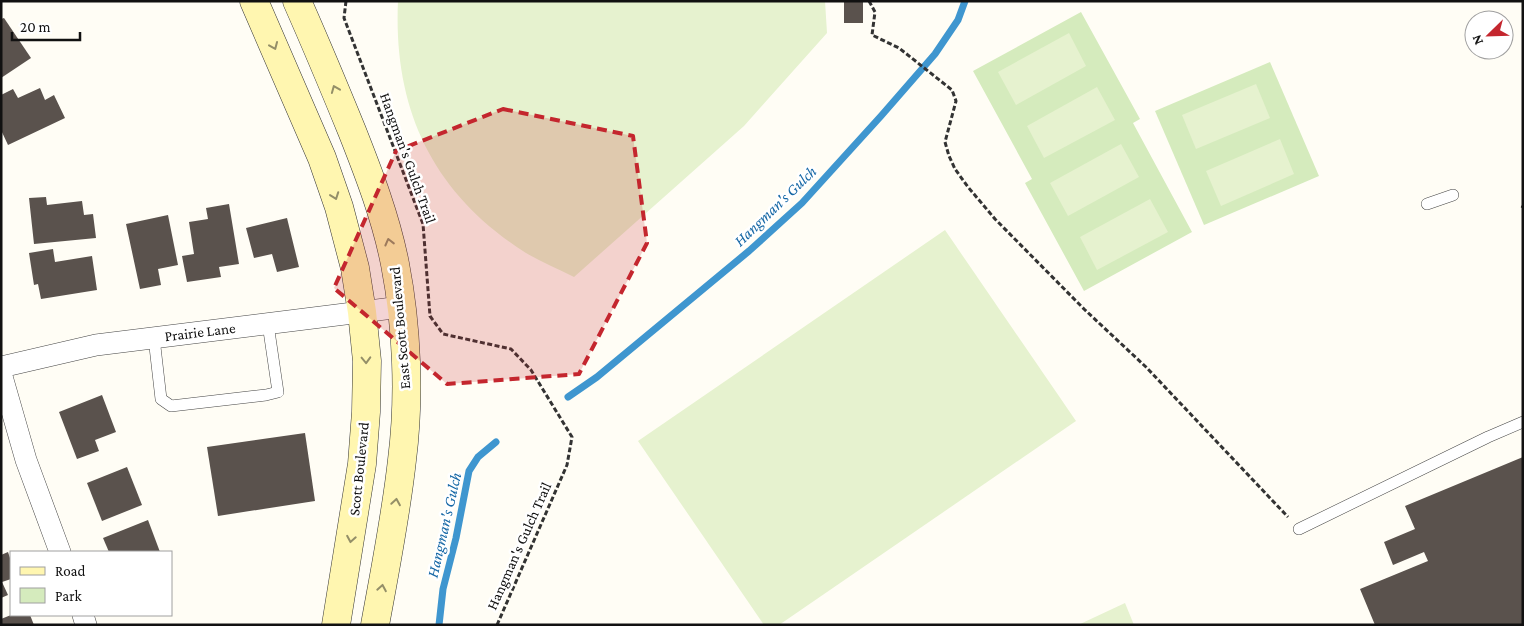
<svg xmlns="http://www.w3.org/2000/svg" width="1524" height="626" font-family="'Crimson Pro',serif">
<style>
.green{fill:#d5ebbd}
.pitch{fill:#e6f2cf}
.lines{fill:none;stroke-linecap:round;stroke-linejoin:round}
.stream{stroke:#3f96cf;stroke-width:7}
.building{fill:#5a524d}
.lane-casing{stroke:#444;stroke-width:12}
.street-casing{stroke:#444;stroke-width:22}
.secondary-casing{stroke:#333;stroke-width:29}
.path{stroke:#333;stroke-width:3;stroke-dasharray:5 2.5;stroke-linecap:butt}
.lane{stroke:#fff;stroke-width:11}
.street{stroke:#fff;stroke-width:21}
.secondary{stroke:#fff6b0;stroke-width:28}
.oneway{stroke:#948f68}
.marked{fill:#c4262e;fill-opacity:0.2;stroke:#c4262e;stroke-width:4;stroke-dasharray:10 6;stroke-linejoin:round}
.labels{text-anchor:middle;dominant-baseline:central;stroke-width:5;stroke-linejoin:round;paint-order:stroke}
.street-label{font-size:15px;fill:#111;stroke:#fff}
.water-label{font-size:16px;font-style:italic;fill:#1768a6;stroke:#fff}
</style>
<rect width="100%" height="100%" fill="#fffdf5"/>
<g class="green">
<polygon points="1081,12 1140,119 1133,123 1192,232 1084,291 1025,183 1032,179 973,71"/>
<polygon points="1270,62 1319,176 1204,225 1155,111"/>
</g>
<g class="pitch">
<path d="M398 1H825L827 33 744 126 574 277C558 269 541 262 526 253 433 194 393 110 398 1Z"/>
<polygon points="1069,33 1086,66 1016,105 998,72"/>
<polygon points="1256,84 1270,118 1196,149 1182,115"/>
<polygon points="1097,87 1115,120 1044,158 1027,126"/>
<polygon points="1280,139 1294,174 1221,206 1206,171"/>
<polygon points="1121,144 1139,177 1068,216 1050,183"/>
<polygon points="1150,199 1168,232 1097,270 1080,237"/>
<polygon points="945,230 1076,421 779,625 764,625 638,441"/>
<polygon points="1125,603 1134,625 1078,625"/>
</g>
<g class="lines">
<g class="stream">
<polyline points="568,397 597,377 749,251 802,203 881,116 935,54 958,20 965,1"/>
<polyline points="439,625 443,589 456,538 469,471 478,457 496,442"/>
</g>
</g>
<g class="building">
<rect x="844" y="1" width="19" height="22"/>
<polygon points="4,18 31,58 1,78 1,19"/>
<polygon points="40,88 45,100 54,95 65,118 8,145 1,130 1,95 13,89 18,98"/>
<polygon points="46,197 47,205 82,201 84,215 93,214 96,238 34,244 29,198"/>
<polygon points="229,204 239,264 219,267 221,277 187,282 182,256 194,254 189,222 208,219 206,208"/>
<polygon points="168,215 178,265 158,269 161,285 140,289 126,224"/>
<polygon points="287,218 299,267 277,272 272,254 254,258 246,228"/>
<polygon points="53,249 55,262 92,256 97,290 41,299 38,284 34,285 29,253"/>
<polygon points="102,395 116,432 95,440 99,451 77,459 59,412"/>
<polygon points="305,433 315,501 218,516 207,447"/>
<polygon points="1523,457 1523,625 1375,625 1360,589 1428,561 1424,552 1393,565 1384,542 1415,529 1405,506"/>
<polygon points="127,467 142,505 102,521 87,483"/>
<polygon points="148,520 160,552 109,552 103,538"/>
<polygon points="8,552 11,561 11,579 2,582 8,595 1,598 1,555"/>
<polygon points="11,615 30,615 34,625 1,625 1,619"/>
</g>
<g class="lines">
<defs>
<g id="lane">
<polyline points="1427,204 1453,195"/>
<polyline points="154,338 161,399 171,406 266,395 278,392 268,324"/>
<polyline points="1299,529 1488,437 1523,422"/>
</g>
<g id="street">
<polyline points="1,367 96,345 401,307"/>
<polyline points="1,373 26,460 60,552"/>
<polyline points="83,615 86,625"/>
</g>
<g id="secondary">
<polyline points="254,1 322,158 339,207 355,268 362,312 367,361 366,412 362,464 336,625"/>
<path d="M297 1C316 44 334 87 352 131 369 174 386 218 395 264 407 326 410 397 402 460 396 515 385 570 375 625"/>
</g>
</defs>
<use href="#lane" class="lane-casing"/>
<use href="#street" class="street-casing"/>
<use href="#secondary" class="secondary-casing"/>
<g class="path">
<polyline points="346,1 344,18 423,224 430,316 443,334 511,349 531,370 572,437 567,465 497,625"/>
<polyline points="869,1 875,12 872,35 899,48 952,90 956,101 945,142 949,156 955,169 968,187 995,219 1084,309 1146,367 1288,517"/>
<polyline points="1522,208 1523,206"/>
</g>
<use href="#lane" class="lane"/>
<use href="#street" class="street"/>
<use href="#secondary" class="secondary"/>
</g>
<defs><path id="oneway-chevron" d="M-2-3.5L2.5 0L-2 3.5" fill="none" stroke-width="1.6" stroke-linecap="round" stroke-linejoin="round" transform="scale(1.25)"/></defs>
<g class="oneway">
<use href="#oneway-chevron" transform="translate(274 46) rotate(67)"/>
<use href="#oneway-chevron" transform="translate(335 89) rotate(-112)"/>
<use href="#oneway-chevron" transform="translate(335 196) rotate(70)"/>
<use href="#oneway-chevron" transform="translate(389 242) rotate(-104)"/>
<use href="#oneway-chevron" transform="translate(366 360) rotate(88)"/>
<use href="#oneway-chevron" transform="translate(396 502) rotate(-81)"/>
<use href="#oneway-chevron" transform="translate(351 539) rotate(100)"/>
<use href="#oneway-chevron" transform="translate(382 588) rotate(-80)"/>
</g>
<path class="marked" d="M503 109 633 136 647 243 579 374 447 384 334 288 396 151Z"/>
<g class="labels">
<g class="street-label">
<text transform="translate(408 158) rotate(70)">Hangman's Gulch Trail</text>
<text transform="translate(400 328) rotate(-95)">East Scott Boulevard</text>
<text transform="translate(200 332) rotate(-7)">Prairie Lane</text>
<text transform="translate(359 469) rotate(-84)">Scott Boulevard</text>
<text transform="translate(519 546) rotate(-66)">Hangman's Gulch Trail</text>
</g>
<g class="water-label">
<text transform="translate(775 206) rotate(-44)">Hangman's Gulch</text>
<text transform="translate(444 525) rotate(-77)">Hangman's Gulch</text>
</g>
</g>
<rect width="1524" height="626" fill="none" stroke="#111111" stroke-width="5"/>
<rect x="10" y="551" width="162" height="65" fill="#ffffff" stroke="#a0a0a0"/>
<rect x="20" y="567" width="25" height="8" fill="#fff6b0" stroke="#a0a0a0"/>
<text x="55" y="576" font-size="15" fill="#111111">Road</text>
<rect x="20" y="588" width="25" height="15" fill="#d5ebbd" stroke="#a0a0a0"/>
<text x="55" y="601" font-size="15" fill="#111111">Park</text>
<g transform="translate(1489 35) rotate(247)"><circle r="24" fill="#ffffff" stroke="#a0a0a0"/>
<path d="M0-4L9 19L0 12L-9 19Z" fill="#c4262e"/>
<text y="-8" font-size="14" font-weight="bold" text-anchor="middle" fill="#111111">N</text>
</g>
<path d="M12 32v8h68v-8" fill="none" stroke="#111111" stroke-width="2.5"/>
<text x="20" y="32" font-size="15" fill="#111111" stroke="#ffffff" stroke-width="4" paint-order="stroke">20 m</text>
</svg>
